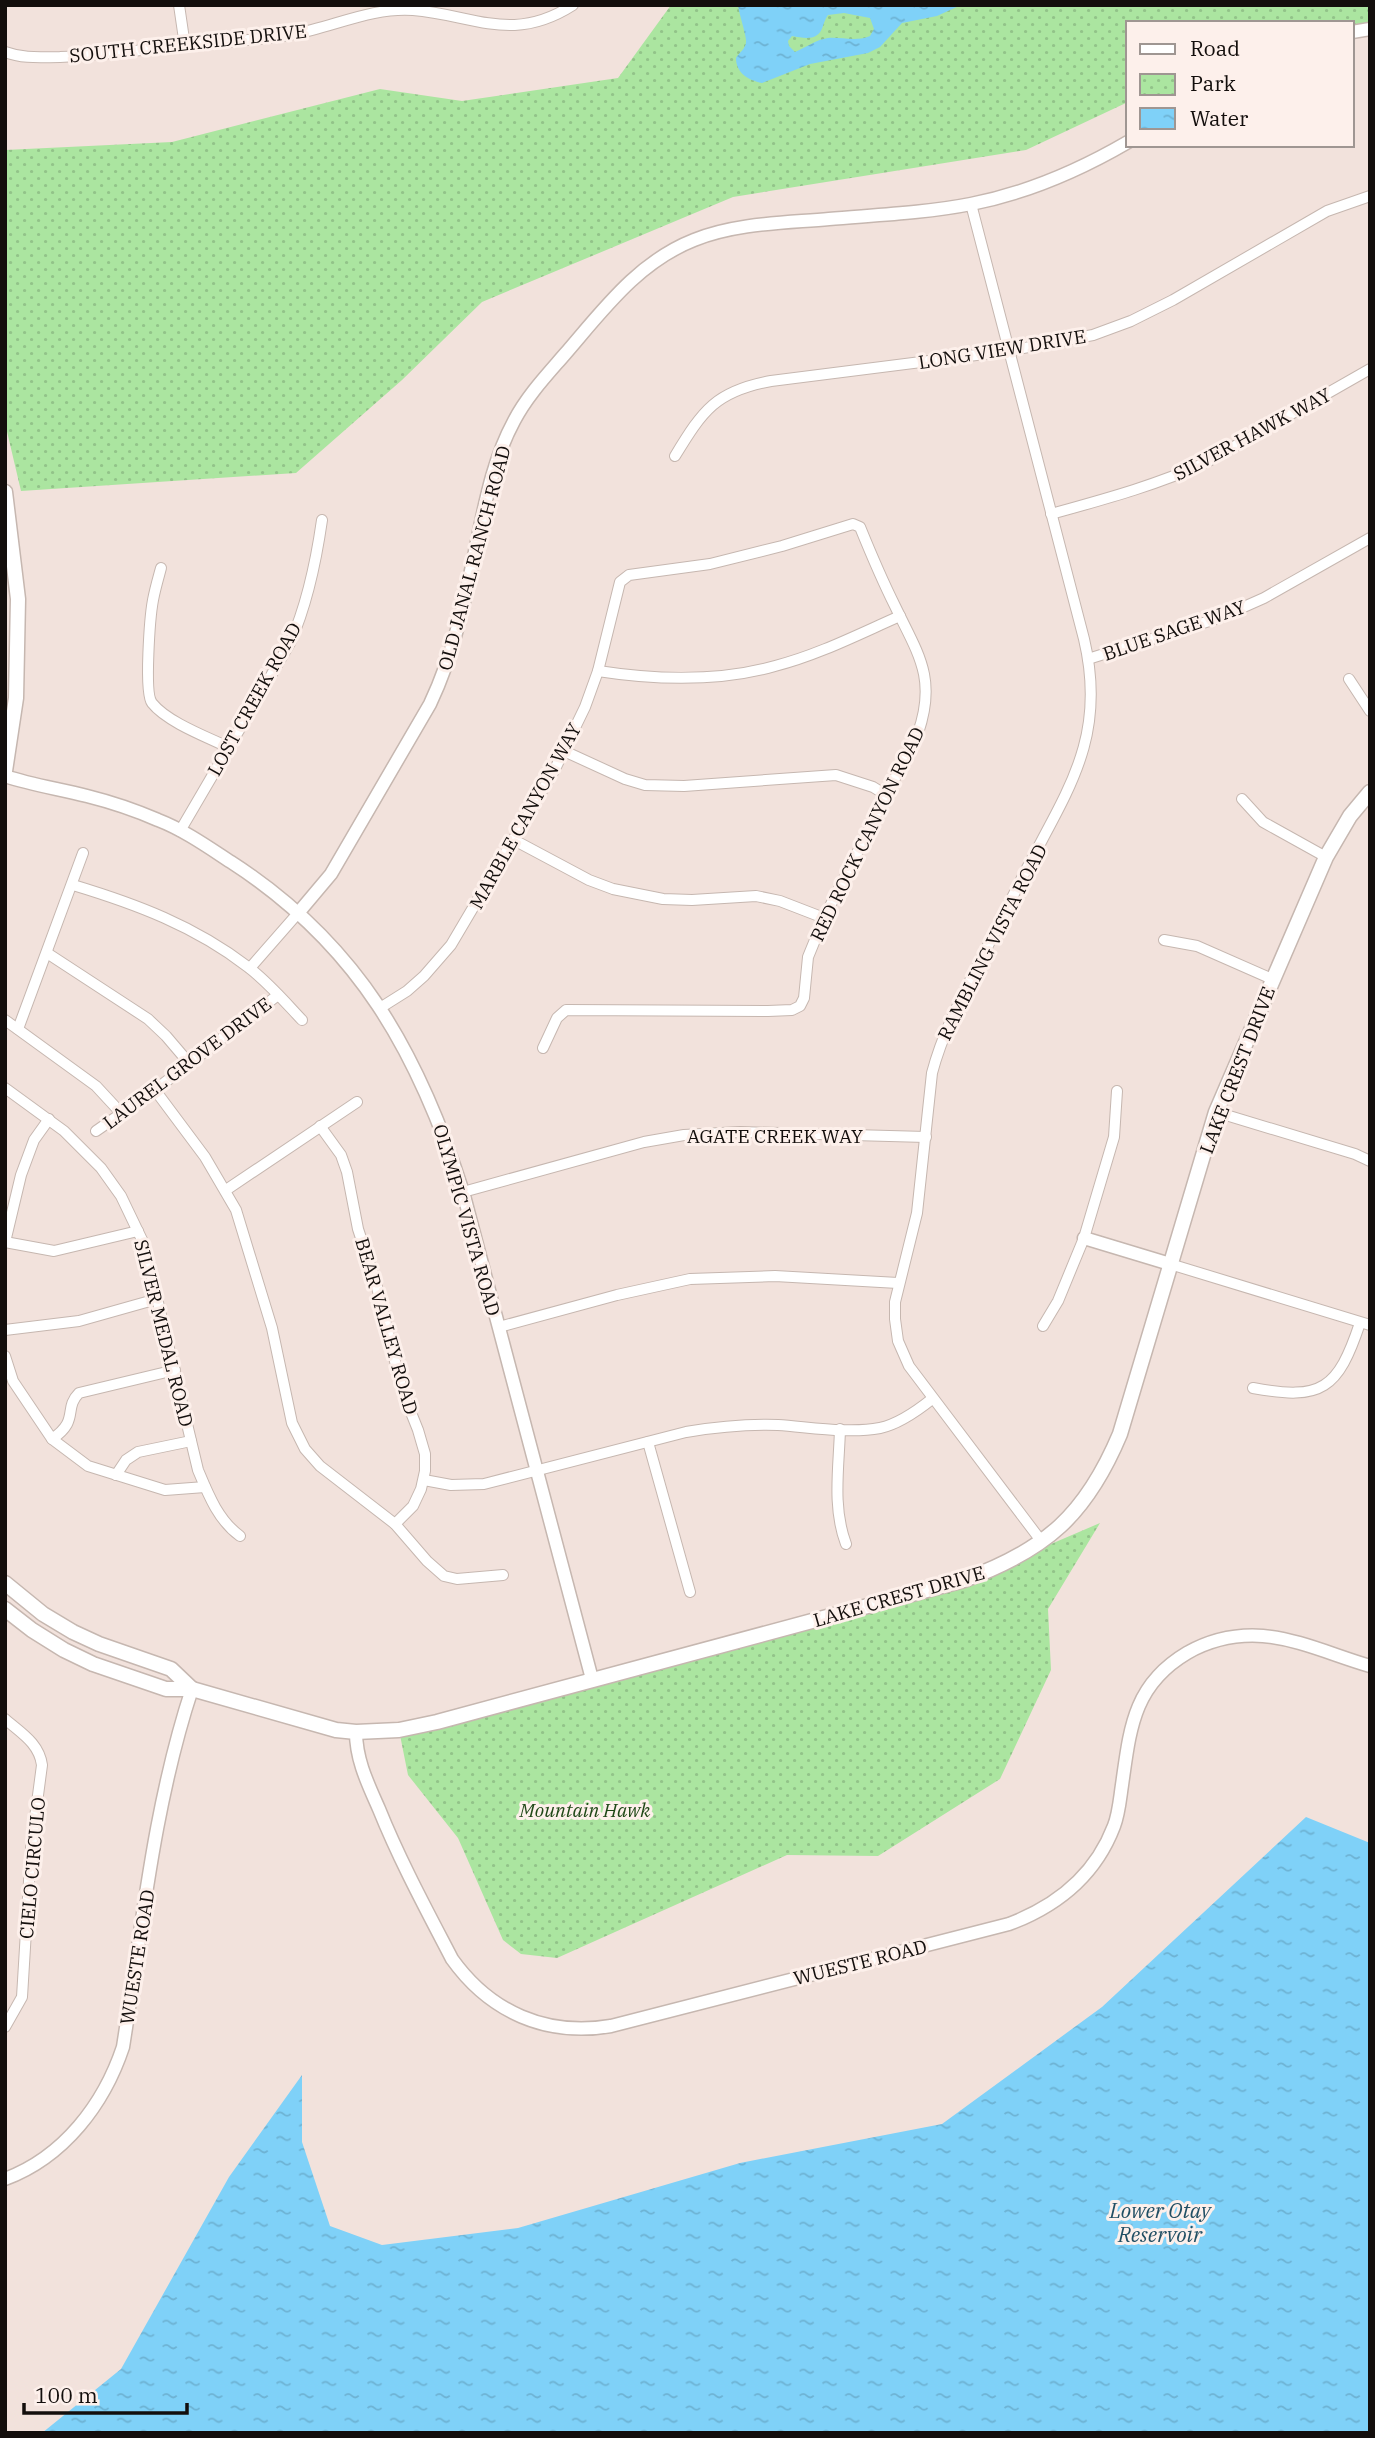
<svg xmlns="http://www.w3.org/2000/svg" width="1375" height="2438" font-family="'IBM Plex Serif',serif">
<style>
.park{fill:url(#park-dots)}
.water{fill:url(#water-ripples);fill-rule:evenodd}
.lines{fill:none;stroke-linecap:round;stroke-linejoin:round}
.minor-casing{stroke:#c6b7b0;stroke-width:12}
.tertiary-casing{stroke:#c6b7b0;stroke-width:15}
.secondary-casing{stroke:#c6b7b0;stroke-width:17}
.minor{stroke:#fff;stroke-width:10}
.tertiary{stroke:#fff;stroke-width:12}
.secondary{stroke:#fff;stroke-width:14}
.labels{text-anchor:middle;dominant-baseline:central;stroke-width:6;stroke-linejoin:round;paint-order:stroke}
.street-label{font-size:19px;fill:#130e0c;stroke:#fdf0eb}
.park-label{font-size:19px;font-style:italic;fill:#1f4817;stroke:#fdf0eb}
.water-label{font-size:21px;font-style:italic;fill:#214f64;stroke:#fdf0eb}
</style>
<defs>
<pattern id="park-dots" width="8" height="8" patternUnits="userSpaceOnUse" patternTransform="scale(1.75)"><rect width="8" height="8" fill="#abe5a0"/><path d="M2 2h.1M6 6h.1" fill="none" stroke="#92c389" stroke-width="1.8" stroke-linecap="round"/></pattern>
<pattern id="water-ripples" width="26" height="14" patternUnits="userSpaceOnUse" patternTransform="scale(1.75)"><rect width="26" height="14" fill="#7fd1f8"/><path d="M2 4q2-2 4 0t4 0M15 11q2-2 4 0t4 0" fill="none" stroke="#6db2d3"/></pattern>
</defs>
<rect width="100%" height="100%" fill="#f2e2dc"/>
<g class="park">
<polygon points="671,5 1370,5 1370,35 1352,37 1352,23 1128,23 1128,102 1026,150 733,197 482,302 402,380 296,473 21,491 5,423 5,150 172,142 380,89 462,101 618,78"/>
<polygon points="1100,1523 1048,1609 1051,1670 1000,1779 878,1856 787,1855 557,1958 521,1954 503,1940 458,1838 408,1775 399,1730 988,1571"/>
</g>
<g class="water">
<path d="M738 5H961L937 16 902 23 880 47 868 53 810 64 762 83C748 80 736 73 736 58 739 53 746 48 746 42 747 37 739 14 738 5ZM844 13 870 18 874 29 870 36C856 42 842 37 828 38 815 40 807 47 795 52L789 46 788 41 792 36C804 38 818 42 823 26 824 23 825 19 828 15Z"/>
<polygon points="1306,1817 1370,1843 1370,2433 42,2433 121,2369 229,2177 302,2075 302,2142 330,2226 382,2245 518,2228 740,2163 942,2124 1102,2007"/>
</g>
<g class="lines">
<defs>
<g id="minor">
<polyline points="179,5 185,46"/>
<path d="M5 52C24 59 41 57 60 57 101 55 142 50 182 46 219 42 257 41 294 34 333 27 372 7 413 10 475 15 512 44 573 5"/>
<path d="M971 204 1084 639C1107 736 1069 788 1026 870 1010 902 994 934 978 965 960 1000 942 1035 932 1073L917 1213 895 1302V1319L898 1341 909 1366 1042 1542"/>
<path d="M675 456C703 410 716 391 771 381L1008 351 1093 335 1131 321 1173 300 1327 211 1370 196"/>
<path d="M1051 514C1105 499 1157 485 1207 462L1370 369"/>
<path d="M161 568C158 579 155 589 153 600 150 616 144 693 152 703 167 722 207 737 228 747"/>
<polyline points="1088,659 1219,618 1264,598 1370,538"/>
<path d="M598 671C656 680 718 682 775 666 818 655 859 634 900 616"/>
<polyline points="1349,679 1370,711"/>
<polyline points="564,751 625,779 645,785 684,786 836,775 873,787 886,795"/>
<polyline points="1242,799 1263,822 1326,857"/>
<path d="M180 831 290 643C307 605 316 562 322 520"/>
<polyline points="514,840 589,880 613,889 663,899 692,900 756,896 780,901 824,918"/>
<path d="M73 885C136 904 195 926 248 967 268 982 285 1002 302 1020"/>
<polyline points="1164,940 1197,946 1272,979"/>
<polyline points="47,953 148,1019 166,1036 189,1063"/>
<polyline points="250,968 299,912"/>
<path d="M380 1008 407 991 424 976 451 945 555 769 585 707 598 671 620 582 629 575 710 564 782 546 853 524 860 527C871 554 882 580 895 606 918 654 937 678 918 733L824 918 808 957 804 998 800 1006 792 1010 768 1011 566 1010 557 1018 543 1048"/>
<polyline points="5,1020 96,1086 121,1113"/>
<polyline points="18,1029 83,853"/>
<path d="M5 1088 64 1131 101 1168 121 1196 144 1244 198 1470C208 1494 218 1520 240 1536"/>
<polyline points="155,1090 205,1157 236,1210 272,1328 292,1423 305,1449 320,1466 395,1524 427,1561 444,1576 457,1579 503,1575"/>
<polyline points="1216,1112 1355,1154 1370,1161"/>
<polyline points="320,1126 341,1155 347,1172 358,1229 376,1283 402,1390 418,1430 425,1454 425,1471 421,1489 413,1506 395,1524"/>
<polyline points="96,1131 155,1090 278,995"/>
<polyline points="226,1190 357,1102"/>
<polyline points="463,1192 644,1142 684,1135 740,1132 926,1137"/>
<polyline points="5,1242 54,1251 138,1231"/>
<polyline points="5,1242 21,1175 34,1140 49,1119"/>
<polyline points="1170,1264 1370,1325"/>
<polyline points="1043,1326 1058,1301 1084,1238 1114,1137 1117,1091"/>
<polyline points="499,1327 617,1295 690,1279 775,1276 898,1283"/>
<polyline points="5,1330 79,1321 157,1299"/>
<polyline points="5,1356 13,1381 52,1439 88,1466 165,1490 205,1487"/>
<path d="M1253 1388C1322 1401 1338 1389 1360 1323"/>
<path d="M840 1429C839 1467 832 1507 846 1544"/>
<path d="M52 1439C80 1420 63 1409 79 1393L175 1370"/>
<polyline points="648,1442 690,1592"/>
<polyline points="116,1475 126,1460 138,1452 191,1441"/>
<path d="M424 1480 451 1485 484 1484 686 1432C716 1427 746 1424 778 1425 809 1427 849 1434 880 1428 899 1424 917 1411 932 1399"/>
<path d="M5 1719C21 1733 39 1743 42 1765L31 1848 22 1997 5 2027"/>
</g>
<g id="tertiary">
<polyline points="1352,32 1370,29"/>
<path d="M5 776C32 785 60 789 87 796 111 802 135 810 158 820 184 830 208 847 231 862 358 944 418 1052 463 1192L592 1679"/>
<path d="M299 912 331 874 430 704C456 649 467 591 479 532 487 494 495 456 514 421 527 396 546 376 565 354 603 310 638 262 694 240 736 223 785 223 829 219 876 215 925 213 971 204 1027 193 1080 170 1128 142"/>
<polyline points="1084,1238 1170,1264"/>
<path d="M356 1732C356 1760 368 1784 379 1809 400 1861 426 1909 452 1959 490 2012 546 2037 611 2026L1009 1924C1057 1906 1095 1876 1114 1826 1119 1813 1120 1798 1122 1785 1130 1729 1133 1685 1187 1653 1210 1640 1236 1634 1263 1636 1299 1639 1335 1656 1370 1666"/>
<path d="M5 2179C64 2157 104 2104 123 2047 142 1927 154 1804 192 1689"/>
</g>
<g id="secondary">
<polyline points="5,492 18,599 16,698 5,771"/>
<polyline points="5,1583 43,1614 73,1632 99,1644 171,1669 192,1689"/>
<path d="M5 1609 32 1630 64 1650 93 1664 166 1689H192L336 1730 356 1732 399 1730 437 1722 964 1580C1046 1550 1086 1515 1120 1434L1216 1112 1326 857 1350 816 1370 792"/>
</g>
</defs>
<use href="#minor" class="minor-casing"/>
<use href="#tertiary" class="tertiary-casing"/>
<use href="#secondary" class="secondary-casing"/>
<use href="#minor" class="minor"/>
<use href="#tertiary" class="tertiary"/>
<use href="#secondary" class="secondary"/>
</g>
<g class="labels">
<g class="street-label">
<text transform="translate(188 43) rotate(-6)">SOUTH CREEKSIDE DRIVE</text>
<text transform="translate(1002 349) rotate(-9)">LONG VIEW DRIVE</text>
<text transform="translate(1252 434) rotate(-28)">SILVER HAWK WAY</text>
<text transform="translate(474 558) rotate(-75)">OLD JANAL RANCH ROAD</text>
<text transform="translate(1174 630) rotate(-19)">BLUE SAGE WAY</text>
<text transform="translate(254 699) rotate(-61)">LOST CREEK ROAD</text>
<text transform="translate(525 816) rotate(-61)">MARBLE CANYON WAY</text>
<text transform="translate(867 834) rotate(-64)">RED ROCK CANYON ROAD</text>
<text transform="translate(992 942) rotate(-63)">RAMBLING VISTA ROAD</text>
<text transform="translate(187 1063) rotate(-37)">LAUREL GROVE DRIVE</text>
<text transform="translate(1237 1070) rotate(-69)">LAKE CREST DRIVE</text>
<text x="775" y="1136">AGATE CREEK WAY</text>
<text transform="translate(467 1220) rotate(74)">OLYMPIC VISTA ROAD</text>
<text transform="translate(387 1326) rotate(74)">BEAR VALLEY ROAD</text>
<text transform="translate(164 1333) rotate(76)">SILVER MEDAL ROAD</text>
<text transform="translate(899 1596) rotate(-16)">LAKE CREST DRIVE</text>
<text transform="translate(32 1868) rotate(-85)">CIELO CIRCULO</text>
<text transform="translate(137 1957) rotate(-81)">WUESTE ROAD</text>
<text transform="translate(860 1962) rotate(-14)">WUESTE ROAD</text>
</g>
<g class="park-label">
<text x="585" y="1810">Mountain Hawk</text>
</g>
<g class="water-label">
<text x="1160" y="2210">Lower Otay<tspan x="1160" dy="24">Reservoir</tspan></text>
</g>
</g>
<rect width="1375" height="2438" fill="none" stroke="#130e0c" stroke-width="14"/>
<rect x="1126" y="21" width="228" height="126" fill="#fdf0eb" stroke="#9f9692" stroke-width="2"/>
<rect x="1140" y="44" width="35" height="10" fill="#ffffff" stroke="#9f9692" stroke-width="2"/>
<text x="1190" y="56" font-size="21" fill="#130e0c">Road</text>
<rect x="1140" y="74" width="35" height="21" fill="url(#park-dots)" stroke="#9f9692" stroke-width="2"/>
<text x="1190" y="91" font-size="21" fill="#130e0c">Park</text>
<rect x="1140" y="108" width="35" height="21" fill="url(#water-ripples)" stroke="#9f9692" stroke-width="2"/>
<text x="1190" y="126" font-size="21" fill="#130e0c">Water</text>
<path d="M24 2403v10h163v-10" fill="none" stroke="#130e0c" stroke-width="3.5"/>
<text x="35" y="2403" font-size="21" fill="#130e0c" stroke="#fdf0eb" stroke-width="5" paint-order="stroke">100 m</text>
</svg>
